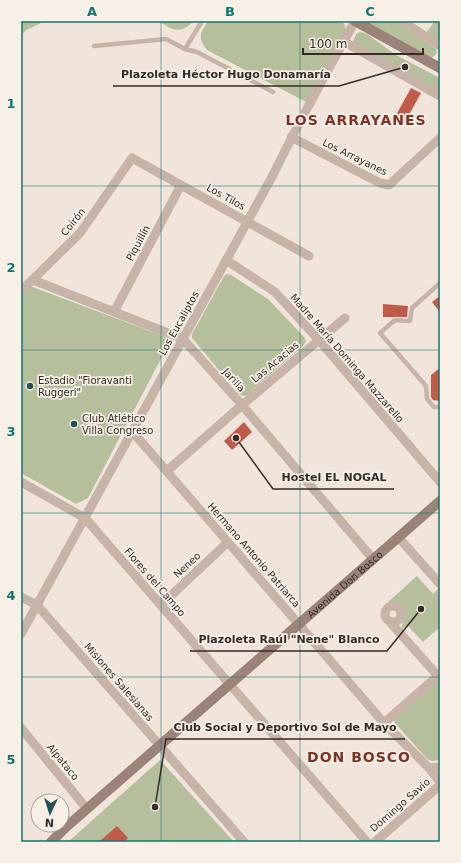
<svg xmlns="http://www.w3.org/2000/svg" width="461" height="863" font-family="'DejaVu Sans',sans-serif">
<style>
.green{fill:#b6bf9c}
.building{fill:#c05b4a}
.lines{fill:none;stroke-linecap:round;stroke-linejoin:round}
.service{stroke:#c8b3a8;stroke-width:4.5}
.minor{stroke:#c8b3a8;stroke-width:9}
.secondary{stroke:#9b8379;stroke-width:10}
.grid{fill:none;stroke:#0f766e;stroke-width:1;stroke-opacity:0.55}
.poi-dot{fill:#205453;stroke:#f8efe7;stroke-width:1.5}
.labels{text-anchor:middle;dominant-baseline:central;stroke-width:3.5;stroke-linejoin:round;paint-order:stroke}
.street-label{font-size:10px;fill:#352b28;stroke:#f8efe7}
.poi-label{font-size:10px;fill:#352b28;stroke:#f8efe7;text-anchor:start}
.district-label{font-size:14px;font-weight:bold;letter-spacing:1px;fill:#803225;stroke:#f8efe7}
.leader{fill:none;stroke:#352b28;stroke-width:1.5}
.callout-dot{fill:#352b28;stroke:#f8efe7;stroke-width:1.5}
.callout-label{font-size:11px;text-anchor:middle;font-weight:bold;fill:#352b28;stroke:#f8efe7;stroke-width:3.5;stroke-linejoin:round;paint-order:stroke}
.neatline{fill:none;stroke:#0f766e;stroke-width:1.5}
.grid-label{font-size:13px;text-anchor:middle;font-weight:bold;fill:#0f766e}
</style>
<rect width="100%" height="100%" fill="#f0e4db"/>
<g class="green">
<polygon points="21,21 46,21 26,30 21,36"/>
<path d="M160 21H193C183 34 170 31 160 21Z"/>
<path d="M208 21H341L345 25 346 30 308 103 207 50C197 37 200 34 208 21Z"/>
<polygon points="364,21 395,21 436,49 437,53 433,57 429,57"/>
<polygon points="435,21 440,21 440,43 426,33"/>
<polygon points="360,32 367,34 396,55 440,78 440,93 353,42 356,34"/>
<polygon points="227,274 231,275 268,299 304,337 306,341 304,345 247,395 243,396 239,394 192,338 192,334 224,276"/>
<path d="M30 286 163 336C168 340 168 343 166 349L88 498 76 504 21 473V294Z"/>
<path d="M417 576 433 594 439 588 438 597 440 608V627L423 642 407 625 401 630C403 621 406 611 398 605L390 604 388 602Z"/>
<polygon points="440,679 440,760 432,761 427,759 395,723 394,720"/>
<polygon points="160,760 234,842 68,842"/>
</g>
<g class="building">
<polygon points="411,88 421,93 405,122 395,117"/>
<polygon points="440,296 440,312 432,302"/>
<polygon points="383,304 408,306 407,317 383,317"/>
<polygon points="440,368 440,401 433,400 431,397 431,375"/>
<polygon points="244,422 252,432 232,450 224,441"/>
<polygon points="117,826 128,838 124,842 99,842"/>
</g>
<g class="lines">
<g class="service">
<polyline points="94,46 166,39 185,49 202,21"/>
<polyline points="185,49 197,52 273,92"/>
<polyline points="440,283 412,308 410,321 395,320 380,333 426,386 427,399 434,407 440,407"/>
</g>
<g class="minor">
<polyline points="402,21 440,46"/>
<polyline points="343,41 440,96"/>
<polyline points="291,137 380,183 389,185 440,138"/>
<polyline points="226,260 275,292 319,340 440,482"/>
<polyline points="33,280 183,339 242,405 373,559"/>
<polyline points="21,291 80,233 132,158 309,256"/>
<polyline points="114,312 181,185"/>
<polyline points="132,431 384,723 429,768 440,782"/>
<polyline points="167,471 242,405 345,318"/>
<polyline points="21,482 85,518 367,842"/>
<polyline points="398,537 440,584"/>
<polyline points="21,597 37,605 244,842"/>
<polyline points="440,598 440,605"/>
<polyline points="161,605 228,542"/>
<circle cx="393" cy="614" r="8"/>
<polyline points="390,622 438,676"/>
<path d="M21 634 273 175C298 123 327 72 355 21"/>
<polyline points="384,723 440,674"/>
<polyline points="21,728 87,809"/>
<polyline points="429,768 440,767"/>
<polyline points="375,842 440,785"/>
</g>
<g class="secondary">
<polyline points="355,21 440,68"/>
<path id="s1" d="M51 842 65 828 440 501"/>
</g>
</g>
<path class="grid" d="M161 21V842M300 21V842M21 186H440M21 350H440M21 513H440M21 677H440"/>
<g class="poi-dot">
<circle cx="30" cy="386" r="4"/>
<circle cx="74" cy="424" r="4"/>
</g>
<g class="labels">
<g class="street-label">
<text transform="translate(355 157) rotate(26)">Los Arrayanes</text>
<text transform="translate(226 197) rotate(29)">Los Tilos</text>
<text transform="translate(73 222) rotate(-51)">Coirón</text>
<text transform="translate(138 243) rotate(-62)">Piquillín</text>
<text transform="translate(179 323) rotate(-61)">Los Eucaliptos</text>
<text transform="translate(347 358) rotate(49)">Madre María Dominga Mazzarello</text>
<text transform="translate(275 362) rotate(-40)">Las Acacias</text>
<text transform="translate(234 380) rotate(48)">Jarilla</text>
<text transform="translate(254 555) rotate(49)">Hermano Antonio Patriarca</text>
<text transform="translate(187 565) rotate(-43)">Neneo</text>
<text transform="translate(155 582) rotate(49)">Flores del Campo</text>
<text stroke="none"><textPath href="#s1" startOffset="391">Avenida Don Bosco</textPath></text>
<text transform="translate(119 682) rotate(49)">Misiones Salesianas</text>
<text transform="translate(63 762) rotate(51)">Alpataco</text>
<text transform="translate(400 805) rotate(-41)">Domingo Savio</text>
</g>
<g class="poi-label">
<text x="38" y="380">Estadio "Fioravanti<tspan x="38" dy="12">Ruggeri"</tspan></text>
<text x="82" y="418">Club Atlético<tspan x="82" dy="12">Villa Congreso</tspan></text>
</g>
<g class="district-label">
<text x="356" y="120">LOS ARRAYANES</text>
<text x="359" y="757">DON BOSCO</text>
</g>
</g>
<path class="leader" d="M405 67L339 86H113M236 438L273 489H394M421 609L387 651H190M155 807L166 739H405"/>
<g class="callout-dot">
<circle cx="405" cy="67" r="4"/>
<circle cx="236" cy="438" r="4"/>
<circle cx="421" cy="609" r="4"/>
<circle cx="155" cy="807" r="4"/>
</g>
<g class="callout-label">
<text x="226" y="78">Plazoleta Héctor Hugo Donamaría</text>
<text x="334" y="481">Hostel EL NOGAL</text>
<text x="289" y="643">Plazoleta Raúl "Nene" Blanco</text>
<text x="285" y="731">Club Social y Deportivo Sol de Mayo</text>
</g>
<rect width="461" height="863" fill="none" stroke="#f8efe7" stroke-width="44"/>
<g transform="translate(50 813) rotate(184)"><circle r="19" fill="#f8efe7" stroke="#aaa19b"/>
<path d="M0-3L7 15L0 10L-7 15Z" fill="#205453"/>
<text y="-6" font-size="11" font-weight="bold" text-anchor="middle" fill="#352b28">N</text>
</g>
<path d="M303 48v6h120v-6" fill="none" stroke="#352b28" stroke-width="2"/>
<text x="309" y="48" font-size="12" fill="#352b28" stroke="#f8efe7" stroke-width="3" paint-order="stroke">100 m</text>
<rect x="22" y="22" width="417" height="819" class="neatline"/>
<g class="grid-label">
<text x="92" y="16">A</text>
<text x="230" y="16">B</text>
<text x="370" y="16">C</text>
<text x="11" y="108">1</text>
<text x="11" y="272">2</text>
<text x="11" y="436">3</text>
<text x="11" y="600">4</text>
<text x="11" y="764">5</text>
</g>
</svg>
